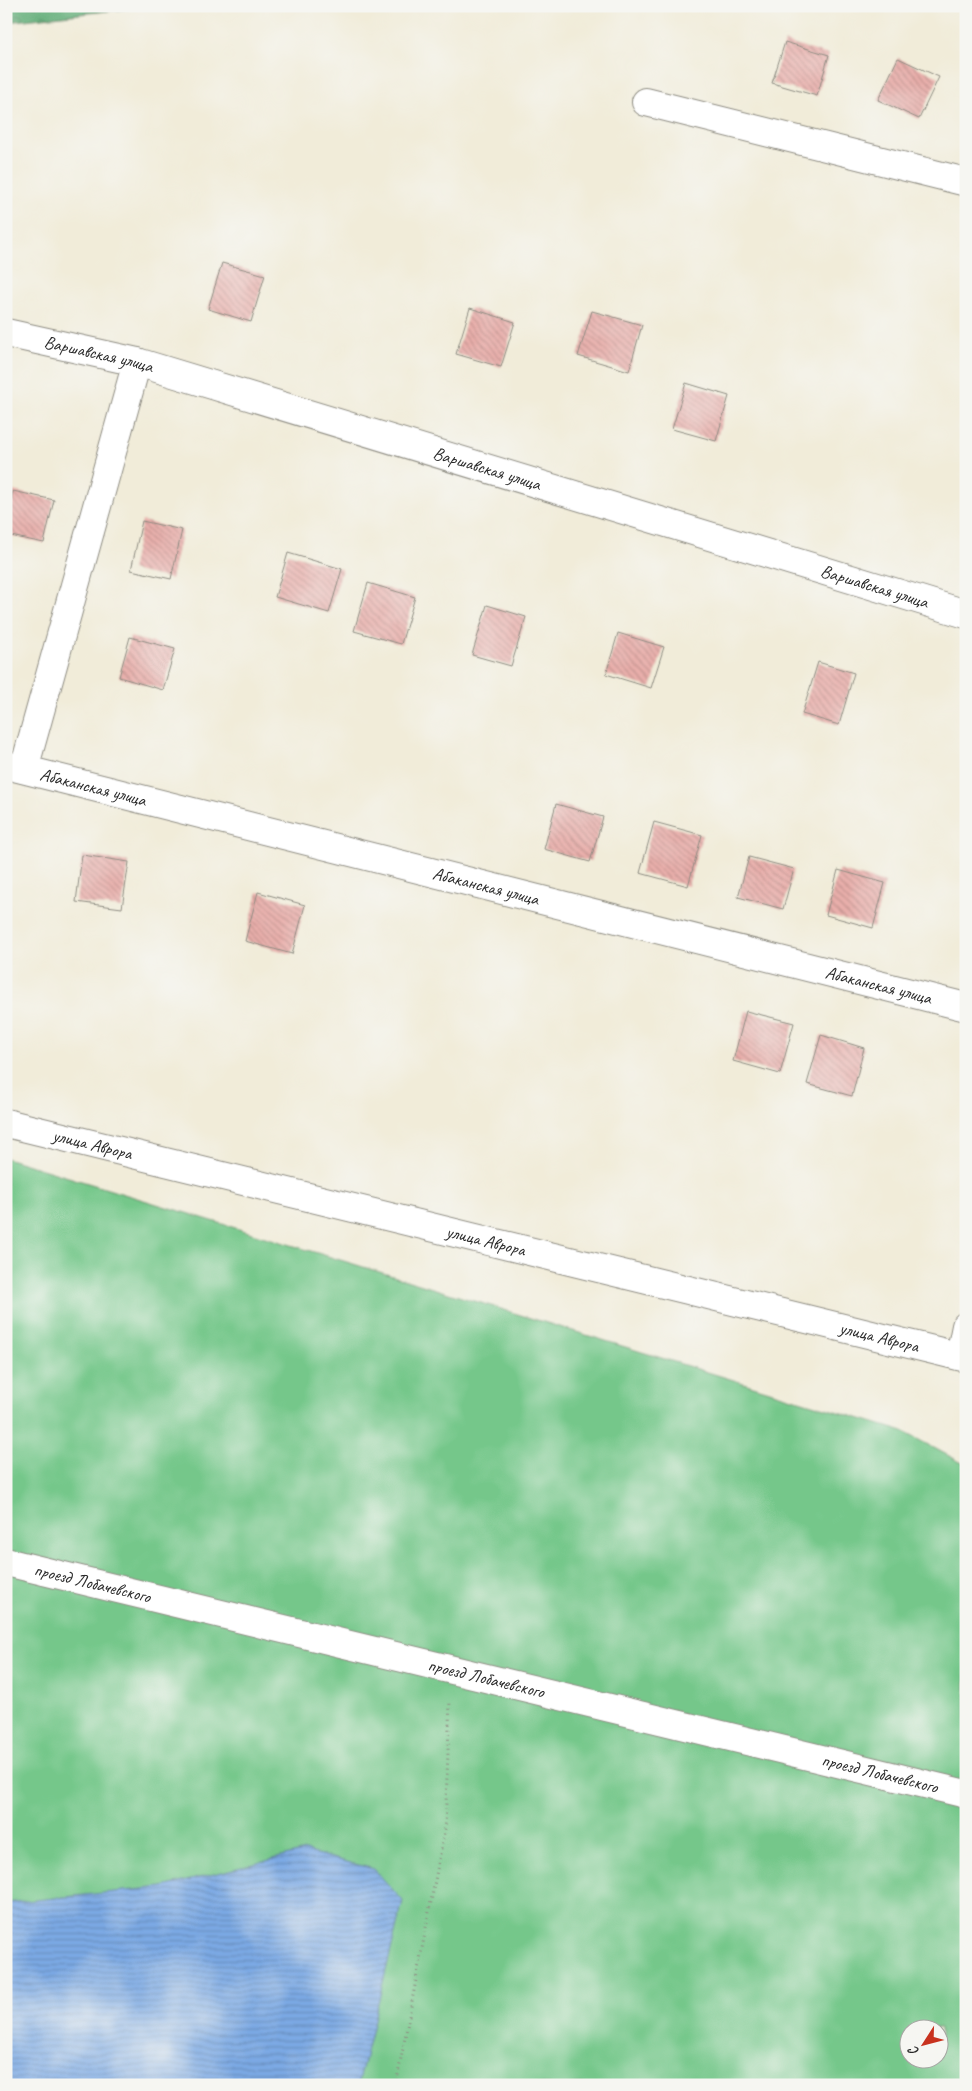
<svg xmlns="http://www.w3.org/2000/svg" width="972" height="2091" font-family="Caveat,sans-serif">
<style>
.green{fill:#74c78a;stroke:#50795a;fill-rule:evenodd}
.forest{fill:url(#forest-crowns);stroke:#456c50}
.water{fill:url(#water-rules);stroke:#536a88}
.building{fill:url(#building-back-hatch)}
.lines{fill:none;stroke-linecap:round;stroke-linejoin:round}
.minor-casing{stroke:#8e8c82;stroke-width:30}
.path{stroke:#8e8c82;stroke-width:3;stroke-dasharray:1 4;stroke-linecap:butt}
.minor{stroke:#fff;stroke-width:28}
.labels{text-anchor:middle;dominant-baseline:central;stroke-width:4;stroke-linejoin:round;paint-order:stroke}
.street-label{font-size:18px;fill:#2b2b2b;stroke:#f6f6f2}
</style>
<defs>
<pattern id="forest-crowns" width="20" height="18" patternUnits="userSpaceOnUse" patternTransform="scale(1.25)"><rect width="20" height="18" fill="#5fac76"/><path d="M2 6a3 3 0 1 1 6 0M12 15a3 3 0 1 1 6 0" fill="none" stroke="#4f8c61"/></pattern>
<pattern id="water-rules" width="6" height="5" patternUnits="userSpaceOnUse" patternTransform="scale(1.25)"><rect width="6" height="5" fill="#7ba9e4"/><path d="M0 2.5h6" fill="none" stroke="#658ab9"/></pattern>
<pattern id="building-back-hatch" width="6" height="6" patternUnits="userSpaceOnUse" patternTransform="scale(1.25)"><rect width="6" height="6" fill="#e9afab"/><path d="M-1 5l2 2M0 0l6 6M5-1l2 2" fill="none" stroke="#bd8f8b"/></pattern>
</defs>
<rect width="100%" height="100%" fill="#f6f6f2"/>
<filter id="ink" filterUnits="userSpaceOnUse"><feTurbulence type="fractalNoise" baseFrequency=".02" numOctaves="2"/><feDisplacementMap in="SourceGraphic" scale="10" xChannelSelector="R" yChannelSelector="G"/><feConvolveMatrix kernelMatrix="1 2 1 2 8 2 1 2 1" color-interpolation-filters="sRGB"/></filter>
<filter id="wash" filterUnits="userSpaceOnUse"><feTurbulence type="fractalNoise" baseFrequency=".0096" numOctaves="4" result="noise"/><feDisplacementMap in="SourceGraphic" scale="20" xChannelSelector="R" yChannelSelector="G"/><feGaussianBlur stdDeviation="1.12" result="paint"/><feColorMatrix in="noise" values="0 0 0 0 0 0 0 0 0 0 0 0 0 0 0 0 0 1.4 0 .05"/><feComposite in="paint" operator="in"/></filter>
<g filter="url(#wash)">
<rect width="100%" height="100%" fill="#f1ecd9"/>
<path class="green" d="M6 1158 904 1432 966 1465V2085H6ZM910 2028H940V2058H910Z"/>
<polygon class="forest" points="6,6 154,6 6,22"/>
<polygon class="water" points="305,1851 374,1869 403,1901 358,2085 6,2085 6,1903 163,1887"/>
<g id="blocks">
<g class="building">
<polygon points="785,42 829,55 817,96 772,83"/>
<polygon points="898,58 939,77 919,119 878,100"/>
<polygon points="222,263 265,275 251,322 208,309"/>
<polygon points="470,308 515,322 501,367 456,354"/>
<polygon points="592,311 642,325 629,371 578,356"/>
<polygon points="686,383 729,396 716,441 672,429"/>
<polygon points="13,491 54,500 44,543 6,535 6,522"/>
<polygon points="142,521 182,530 171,579 131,570"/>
<polygon points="288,553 342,569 329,613 275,597"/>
<polygon points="368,583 415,597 401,644 354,631"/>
<polygon points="487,605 526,617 511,666 472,655"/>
<polygon points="618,633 664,647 651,688 606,674"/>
<polygon points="130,637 175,649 163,690 119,677"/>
<polygon points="818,662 854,673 839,725 802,714"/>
<polygon points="556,804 603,817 590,862 544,849"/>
<polygon points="654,822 702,835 688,886 640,873"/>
<polygon points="82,855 129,862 122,908 76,902"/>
<polygon points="749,857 794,869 783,909 738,897"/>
<polygon points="838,870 885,883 873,928 826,915"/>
<polygon points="258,892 305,905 292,954 245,941"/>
<polygon points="746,1011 794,1023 780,1074 733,1061"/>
<polygon points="821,1035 864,1048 852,1096 807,1084"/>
</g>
</g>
</g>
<g filter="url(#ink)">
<use href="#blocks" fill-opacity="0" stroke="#8e8c82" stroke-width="1"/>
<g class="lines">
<defs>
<g id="minor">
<polyline points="646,102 966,182"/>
<path id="s1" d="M6 333 137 362 966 614"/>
<path id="s2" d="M6 765 966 1007"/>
<polyline points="24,769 137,362"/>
<path id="s3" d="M6 1123 966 1358"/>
<polyline points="960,1356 966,1326"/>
<path id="s4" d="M6 1562 966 1794"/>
</g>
</defs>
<use href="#minor" class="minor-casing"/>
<polyline class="path" points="396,2085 445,1828 450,1700"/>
<use href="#minor" class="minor"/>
</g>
</g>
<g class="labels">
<g class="street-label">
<text stroke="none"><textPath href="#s1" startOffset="95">Варшавская улица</textPath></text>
<text stroke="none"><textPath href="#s1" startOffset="500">Варшавская улица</textPath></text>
<text stroke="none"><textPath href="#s1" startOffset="905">Варшавская улица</textPath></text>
<text stroke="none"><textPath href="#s2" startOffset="90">Абаканская улица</textPath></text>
<text stroke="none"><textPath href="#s2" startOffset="495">Абаканская улица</textPath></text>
<text stroke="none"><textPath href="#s2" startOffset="900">Абаканская улица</textPath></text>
<text stroke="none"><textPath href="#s3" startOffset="89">улица Аврора</textPath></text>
<text stroke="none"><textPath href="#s3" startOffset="494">улица Аврора</textPath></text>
<text stroke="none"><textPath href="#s3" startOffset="899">улица Аврора</textPath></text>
<text stroke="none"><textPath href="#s4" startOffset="89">проезд Лобачевского</textPath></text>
<text stroke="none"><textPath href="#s4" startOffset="494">проезд Лобачевского</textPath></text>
<text stroke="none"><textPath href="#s4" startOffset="899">проезд Лобачевского</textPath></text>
</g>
</g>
<rect width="972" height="2091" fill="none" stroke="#f6f6f2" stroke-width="25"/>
<g transform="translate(924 2044) rotate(234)"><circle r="24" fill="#f6f6f2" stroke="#a5a5a2"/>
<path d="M0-4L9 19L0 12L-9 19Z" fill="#c8321e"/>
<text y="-8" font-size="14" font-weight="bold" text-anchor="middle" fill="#2b2b2b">С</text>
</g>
</svg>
